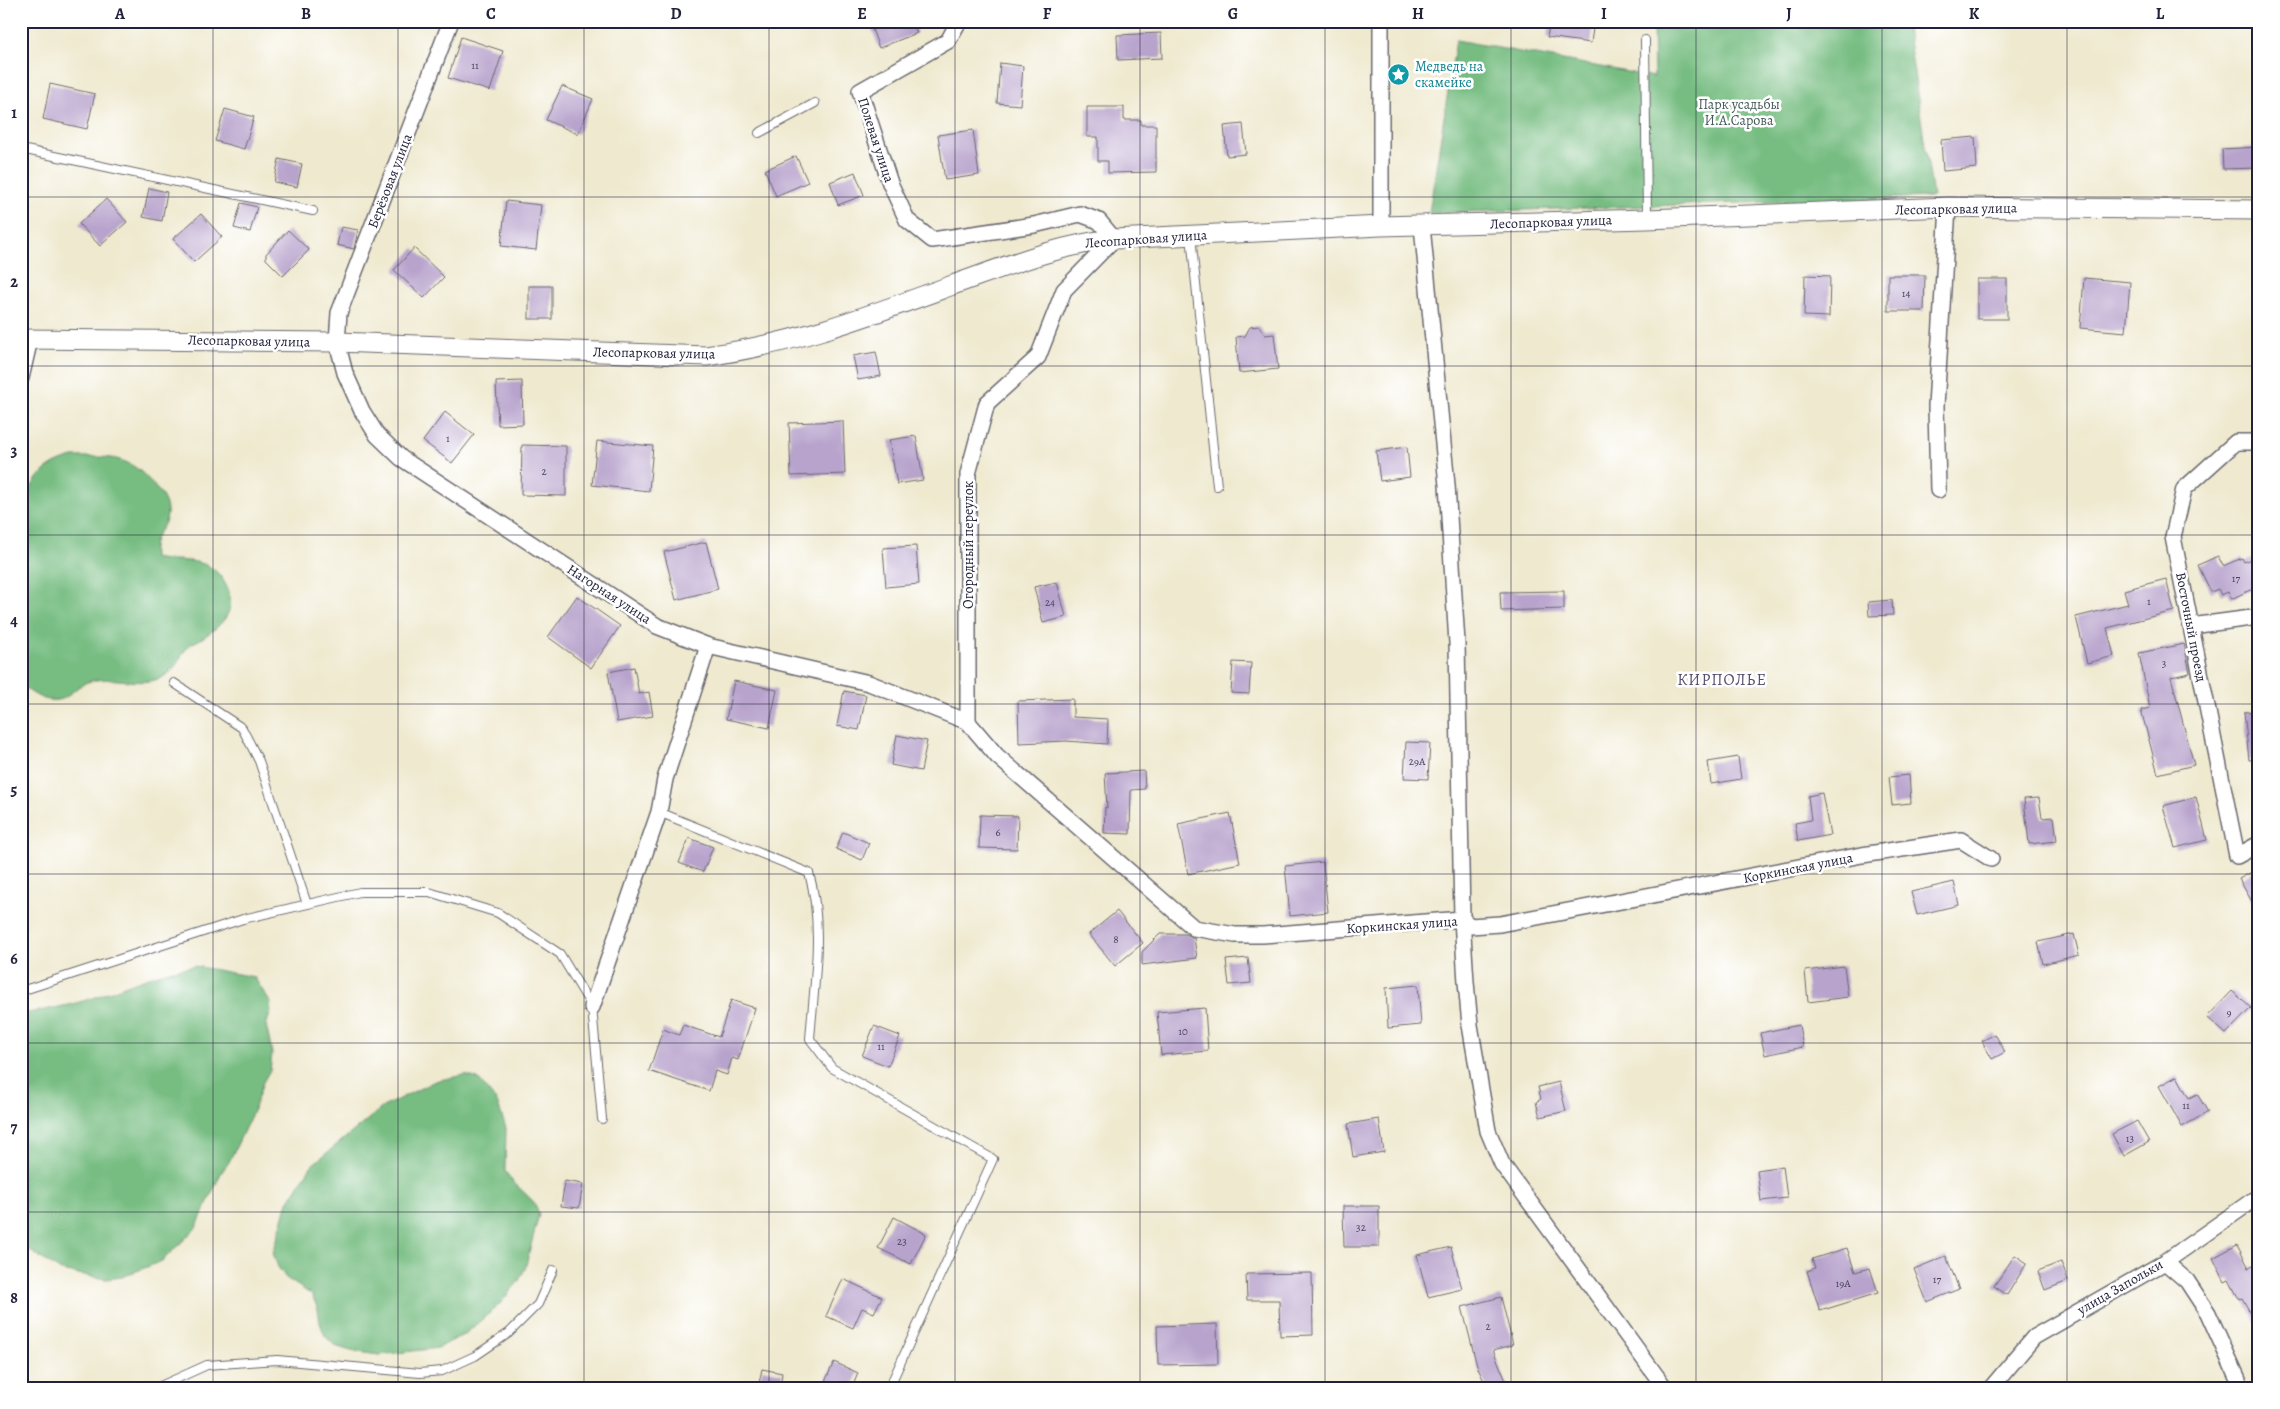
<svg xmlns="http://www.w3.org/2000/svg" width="2280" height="1409" font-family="Alegreya,serif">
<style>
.forest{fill:#77bd82;stroke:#4c705e}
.building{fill:#b8a3cc}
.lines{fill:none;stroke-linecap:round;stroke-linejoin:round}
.service-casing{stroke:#6a686f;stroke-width:10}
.minor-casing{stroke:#6a686f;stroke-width:18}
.tertiary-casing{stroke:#6a686f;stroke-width:21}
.service{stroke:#fff;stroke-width:8}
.minor{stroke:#fff;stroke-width:15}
.tertiary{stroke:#fff;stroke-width:19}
.grid{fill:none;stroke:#22223b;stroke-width:1;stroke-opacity:0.55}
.labels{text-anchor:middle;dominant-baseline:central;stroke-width:5;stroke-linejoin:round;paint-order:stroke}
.number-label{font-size:11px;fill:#48425f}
.culture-label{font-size:14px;fill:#0d838f;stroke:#fff;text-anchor:start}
.park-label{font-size:14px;fill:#445a58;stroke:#fff}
.street-label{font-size:14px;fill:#22223b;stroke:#fff}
.quarter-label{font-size:16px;letter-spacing:1px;fill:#564f6e;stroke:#fff}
.neatline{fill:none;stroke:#22223b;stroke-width:2}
.grid-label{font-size:16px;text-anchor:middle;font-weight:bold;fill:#22223b}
</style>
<rect width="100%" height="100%" fill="#fff"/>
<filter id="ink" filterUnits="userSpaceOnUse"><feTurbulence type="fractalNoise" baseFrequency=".02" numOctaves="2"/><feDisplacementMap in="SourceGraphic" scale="10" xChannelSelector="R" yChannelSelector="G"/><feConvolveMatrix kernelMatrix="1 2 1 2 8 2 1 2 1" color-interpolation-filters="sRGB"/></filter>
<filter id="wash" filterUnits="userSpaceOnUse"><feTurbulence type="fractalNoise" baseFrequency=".0096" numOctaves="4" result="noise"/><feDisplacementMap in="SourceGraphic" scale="20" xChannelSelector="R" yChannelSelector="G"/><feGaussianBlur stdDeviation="1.12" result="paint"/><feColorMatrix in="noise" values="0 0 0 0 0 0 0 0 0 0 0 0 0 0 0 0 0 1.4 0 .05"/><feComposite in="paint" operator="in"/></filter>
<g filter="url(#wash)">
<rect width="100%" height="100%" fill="#efe9cf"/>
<g class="forest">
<polygon points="1653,21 1906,21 1933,197 1429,213 1456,40 1654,77"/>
<path d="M73 457C112 457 129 454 155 487 162 494 168 504 167 515 164 533 151 532 153 558 171 562 197 557 213 569 220 574 225 582 228 590 237 612 220 627 202 638 198 641 193 642 189 646 178 656 178 670 163 677 139 688 115 675 91 681 81 683 74 691 66 697 49 706 34 695 21 685V515C30 484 39 466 73 457Z"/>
<path d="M195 966 254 977 270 1002 271 1012 266 1025 272 1053 270 1070 263 1082 254 1109 229 1162 221 1173 196 1228 162 1261 122 1277 106 1279 61 1271 21 1245V1014C46 1010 72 1005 96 997 130 984 158 971 195 966Z"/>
<polygon points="465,1075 478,1079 497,1102 506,1128 505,1171 513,1182 534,1202 539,1214 525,1269 518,1282 499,1305 465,1334 438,1348 379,1355 351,1351 335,1346 325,1336 320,1323 318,1309 312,1295 286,1278 278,1267 273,1253 288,1202 312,1165 383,1107 435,1081"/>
</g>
<g id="blocks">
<g class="building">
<polygon points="869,21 912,21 917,33 879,48"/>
<polygon points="1550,21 1594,21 1591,43 1547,37"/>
<polygon points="1161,33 1162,58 1118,60 1117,35"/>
<polygon points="461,37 503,51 490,91 448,78"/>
<polygon points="1000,63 1023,66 1020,105 997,103"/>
<polygon points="50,84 95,94 87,129 43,119"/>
<polygon points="562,86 593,99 578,134 546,120"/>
<polygon points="1087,107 1124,107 1124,120 1141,120 1141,125 1156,125 1156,172 1108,173 1108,161 1098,161 1098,137 1087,137"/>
<polygon points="225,109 254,117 244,149 215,141"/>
<polygon points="1243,124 1246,154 1227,156 1224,126"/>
<polygon points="973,130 979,175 945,180 938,135"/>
<polygon points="1975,137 1977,168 1943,171 1941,140"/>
<polygon points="2259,147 2259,168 2223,169 2222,149"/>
<polygon points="796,156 808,182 776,196 765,170"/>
<polygon points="279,159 302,164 297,187 274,182"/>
<polygon points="855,172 864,195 838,205 830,182"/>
<polygon points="149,188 167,192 162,221 143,217"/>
<polygon points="106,199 127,222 100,246 79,224"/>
<polygon points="506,201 541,205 536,250 501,246"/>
<polygon points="241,203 257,207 250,232 234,228"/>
<polygon points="201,214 222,237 194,262 173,239"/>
<polygon points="341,227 358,230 354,249 337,245"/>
<polygon points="288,230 309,250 283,276 266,259 266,254"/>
<polygon points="414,248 444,277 424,298 394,270"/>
<polygon points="1805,275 1830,276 1829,317 1804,316"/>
<polygon points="1888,275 1925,275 1924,311 1888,311"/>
<polygon points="2084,278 2130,282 2126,332 2080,328"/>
<rect x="1977" y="279" width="30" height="40"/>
<rect x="529" y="286" width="23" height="33"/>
<polygon points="1259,326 1265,335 1274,334 1278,369 1239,373 1236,337 1245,336 1250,327"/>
<polygon points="876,352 881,376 858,380 853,356"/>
<polygon points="522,381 523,424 498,425 496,382"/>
<polygon points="445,412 474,435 452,463 423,441"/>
<polygon points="843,421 845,474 791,476 789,423"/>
<polygon points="916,436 923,480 897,484 889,440"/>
<polygon points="597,441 653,446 649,491 592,485"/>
<polygon points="522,445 566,446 566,496 521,495"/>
<polygon points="1407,447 1410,477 1380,481 1376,451"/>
<polygon points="706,542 718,589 676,600 664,552"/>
<polygon points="916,546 919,584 886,587 883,548"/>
<polygon points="2259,555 2259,586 2231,599 2228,592 2221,595 2218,589 2211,592 2198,565 2218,556 2223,566 2242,558 2244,562"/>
<polygon points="2166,579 2174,611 2107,628 2114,656 2087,663 2076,617 2128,604 2124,590"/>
<polygon points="1057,582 1066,617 1043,623 1034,587"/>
<polygon points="1564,591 1564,609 1501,611 1500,592"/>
<polygon points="577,596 620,626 591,668 548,637"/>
<polygon points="1892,600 1893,615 1869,616 1868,602"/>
<polygon points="2184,644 2190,673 2171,677 2194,765 2158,774 2141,710 2150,708 2139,653"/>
<polygon points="1233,662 1251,663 1249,694 1231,693"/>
<polygon points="634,667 639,694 649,692 653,716 617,722 608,672"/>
<polygon points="734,681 777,690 769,728 726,719"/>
<polygon points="844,691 866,695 859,730 837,726"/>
<polygon points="1073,699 1073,717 1108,719 1107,744 1066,741 1019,743 1018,701"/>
<polygon points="2259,711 2259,759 2249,760 2244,712"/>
<polygon points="897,735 927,741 921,771 891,765"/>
<polygon points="1406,742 1430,743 1428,779 1404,778"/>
<polygon points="1738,757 1741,779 1711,784 1708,762"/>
<polygon points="1144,771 1145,789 1131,790 1130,834 1104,833 1105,807 1107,808 1105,773"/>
<polygon points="1909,775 1911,803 1892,805 1889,777"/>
<polygon points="1822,793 1830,835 1798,841 1795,823 1811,820 1808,796"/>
<polygon points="2196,797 2207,840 2175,848 2163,806"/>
<polygon points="2039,798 2042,818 2054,817 2057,841 2029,844 2024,799"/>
<polygon points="1230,813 1240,863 1188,874 1178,824"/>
<polygon points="980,815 1018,816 1017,849 979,848"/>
<polygon points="843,832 869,843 862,860 836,849"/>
<polygon points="689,838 713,847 703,872 679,863"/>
<polygon points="1323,862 1328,912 1290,916 1285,866"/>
<polygon points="2259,868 2259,914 2239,879"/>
<polygon points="1954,882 1959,905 1917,915 1911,892"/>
<polygon points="1117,911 1143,943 1115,966 1089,934"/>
<polygon points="1160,934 1186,934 1194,938 1197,958 1142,965 1142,952"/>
<polygon points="2074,934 2079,955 2043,964 2038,942"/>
<polygon points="1248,958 1251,983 1229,985 1226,960"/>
<polygon points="1844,966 1848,997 1808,1002 1805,971"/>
<polygon points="1418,985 1421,1025 1388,1028 1386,988"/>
<polygon points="2232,991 2251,1008 2226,1034 2207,1017"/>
<polygon points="731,1000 755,1008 738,1060 732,1058 727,1075 715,1071 709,1091 649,1071 663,1029 679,1035 683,1025 719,1037"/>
<polygon points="1205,1008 1208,1051 1161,1055 1157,1012"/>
<polygon points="1799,1025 1803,1047 1765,1055 1760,1033"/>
<polygon points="874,1026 900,1036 888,1066 862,1056"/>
<polygon points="1995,1034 2005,1052 1992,1059 1982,1041"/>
<polygon points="2177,1076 2189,1098 2197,1094 2208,1112 2182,1127 2159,1086"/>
<polygon points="1559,1082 1566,1111 1540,1117 1536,1102 1541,1099 1538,1087"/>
<polygon points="1379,1119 1384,1152 1353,1157 1348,1124"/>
<polygon points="2137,1121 2149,1142 2124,1156 2112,1134"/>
<polygon points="1783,1166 1787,1198 1761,1201 1757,1170"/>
<polygon points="565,1181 583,1184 579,1208 561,1206"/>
<polygon points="1343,1206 1379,1206 1379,1247 1344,1247"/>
<polygon points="894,1217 926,1234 911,1264 878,1248"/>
<polygon points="2237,1245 2249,1268 2253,1266 2259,1277 2259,1328 2242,1298 2239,1299 2229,1280 2225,1282 2213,1258"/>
<polygon points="1451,1247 1462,1289 1428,1297 1417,1255"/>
<polygon points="1847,1248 1855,1272 1870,1268 1878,1293 1820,1311 1807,1271 1815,1268 1812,1259"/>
<polygon points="2015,1255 2027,1263 2007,1295 1994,1286"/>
<polygon points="1946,1256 1959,1289 1927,1302 1914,1269"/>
<polygon points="2061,1262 2068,1281 2045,1290 2038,1271"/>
<polygon points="1312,1273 1313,1335 1280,1336 1279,1300 1247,1300 1246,1274"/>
<polygon points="843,1279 882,1297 874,1313 862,1308 853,1328 826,1316"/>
<polygon points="1501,1297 1513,1345 1493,1350 1509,1388 1487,1388 1477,1366 1462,1307"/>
<polygon points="1217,1324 1218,1364 1158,1365 1157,1326"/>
<polygon points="834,1362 858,1373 852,1388 822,1388"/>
<polygon points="762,1369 782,1373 780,1388 758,1388"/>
</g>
</g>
</g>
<g filter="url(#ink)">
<use href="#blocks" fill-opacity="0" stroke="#6a686f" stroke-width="1"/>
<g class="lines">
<defs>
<g id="service">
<polyline points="1645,40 1647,218"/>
<polyline points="759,133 815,103"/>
<polyline points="21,149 313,211"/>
<polyline points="1191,236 1217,486"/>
<polyline points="174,683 242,728 259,761 307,904"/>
<path d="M659 812 809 873C824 925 814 985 810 1039L832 1068 993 1159 889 1388"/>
<polyline points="21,991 243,919 360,892 429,892 498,913 560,954 592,1007 602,1119"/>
<polyline points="156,1388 207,1365 277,1360 420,1373 442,1371 475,1356 509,1333 538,1304 553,1270"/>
</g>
<g id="minor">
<polyline points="451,21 339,313 337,342 345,373 362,411 377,435 401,458 657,626 708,646 869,683 968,722 997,756 1194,928 1235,935 1263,935 1462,919 1470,926 1500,924 1862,855 1961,840 1991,859"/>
<polyline points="959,21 948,41 860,91 890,183 907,220 932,240 1034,225 1080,214 1099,221 1114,239 1064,290 1038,357 987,403 968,474 968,722"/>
<polyline points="1381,226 1381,21"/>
<polyline points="1422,226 1447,485 1457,643 1462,919 1466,982 1470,1025 1488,1131 1502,1164 1665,1388"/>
<polyline points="21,378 30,339"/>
<polyline points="2259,442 2236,442 2184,489 2173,537 2237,856 2259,844"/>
<polyline points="1938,490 1936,406 1948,207"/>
<polyline points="2191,626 2259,617"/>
<polyline points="592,1007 659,812 665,779 708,646"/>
<polyline points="2165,1262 2187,1281 2208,1313 2242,1388"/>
<polyline points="1991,1388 2034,1337 2165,1262 2259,1196"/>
</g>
<path id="tertiary" d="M21 339 337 342 706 356C794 344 868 316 950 286 1004 267 1057 245 1114 239L1381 226 1647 219 1948 207 2259 210"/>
</defs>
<use href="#service" class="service-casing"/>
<use href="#minor" class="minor-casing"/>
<use href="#tertiary" class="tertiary-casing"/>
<use href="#service" class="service"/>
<use href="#minor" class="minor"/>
<use href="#tertiary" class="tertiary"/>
</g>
</g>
<path class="grid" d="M213 21V1388M398 21V1388M584 21V1388M769 21V1388M955 21V1388M1140 21V1388M1325 21V1388M1511 21V1388M1696 21V1388M1882 21V1388M2067 21V1388M21 197H2259M21 366H2259M21 535H2259M21 704H2259M21 874H2259M21 1043H2259M21 1212H2259"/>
<defs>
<symbol id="sight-disc" viewBox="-11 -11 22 22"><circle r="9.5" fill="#0f9aa8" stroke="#fff"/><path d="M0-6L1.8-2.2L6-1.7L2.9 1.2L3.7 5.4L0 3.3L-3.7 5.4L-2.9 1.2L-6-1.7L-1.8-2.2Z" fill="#fff"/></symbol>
</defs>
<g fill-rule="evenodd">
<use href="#sight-disc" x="1386" y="62" width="25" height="25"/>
</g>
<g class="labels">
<g class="number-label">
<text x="475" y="65">11</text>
<text x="1906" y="293">14</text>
<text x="448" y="438">1</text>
<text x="544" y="471">2</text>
<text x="2236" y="578">17</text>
<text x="2149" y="601">1</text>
<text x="1050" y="602">24</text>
<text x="2164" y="663">3</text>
<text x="1417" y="761">29А</text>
<text x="998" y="832">6</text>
<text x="1116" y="939">8</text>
<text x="2229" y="1012">9</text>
<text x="1183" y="1031">10</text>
<text x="881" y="1046">11</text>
<text x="2186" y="1105">11</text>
<text x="2130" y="1138">13</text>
<text x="1361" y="1227">32</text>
<text x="902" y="1241">23</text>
<text x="1937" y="1279">17</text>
<text x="1843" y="1283">19А</text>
<text x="1488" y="1326">2</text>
</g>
<g class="culture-label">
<text x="1415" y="66">Медведь на<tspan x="1415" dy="16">скамейке</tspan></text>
</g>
<g class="park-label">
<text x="1739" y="104">Парк усадьбы<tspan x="1739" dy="16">И.А.Сарова</tspan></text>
</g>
<g class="street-label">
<text transform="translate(876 140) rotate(72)">Полевая улица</text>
<text transform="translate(390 181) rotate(-69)">Берёзовая улица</text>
<text transform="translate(1956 209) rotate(-1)">Лесопарковая улица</text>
<text transform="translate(1551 222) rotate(-2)">Лесопарковая улица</text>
<text transform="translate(1146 239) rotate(-4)">Лесопарковая улица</text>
<text transform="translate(249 341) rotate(1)">Лесопарковая улица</text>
<text transform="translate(654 353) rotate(1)">Лесопарковая улица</text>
<text transform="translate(968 545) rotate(-90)">Огородный переулок</text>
<text transform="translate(609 594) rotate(33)">Нагорная улица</text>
<text transform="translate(2191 627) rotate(79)">Восточный проезд</text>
<text transform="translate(1798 868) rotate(-11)">Коркинская улица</text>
<text transform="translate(1402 925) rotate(-4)">Коркинская улица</text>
<text transform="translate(2120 1287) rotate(-30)">улица Запольки</text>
</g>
<g class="quarter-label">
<text x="1722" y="680">КИРПОЛЬЕ</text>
</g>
</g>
<rect width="2280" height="1409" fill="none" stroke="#fff" stroke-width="55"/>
<rect x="28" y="28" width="2224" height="1354" class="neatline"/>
<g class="grid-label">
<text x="120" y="19">A</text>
<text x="306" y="19">B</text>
<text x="491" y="19">C</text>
<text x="676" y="19">D</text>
<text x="862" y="19">E</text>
<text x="1047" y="19">F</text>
<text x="1233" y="19">G</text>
<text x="1418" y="19">H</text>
<text x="1604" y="19">I</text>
<text x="1789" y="19">J</text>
<text x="1974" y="19">K</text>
<text x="2160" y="19">L</text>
<text x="14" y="118">1</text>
<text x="14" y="287">2</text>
<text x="14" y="456">3</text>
<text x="14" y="626">4</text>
<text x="14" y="795">5</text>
<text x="14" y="964">6</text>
<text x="14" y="1133">7</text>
<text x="14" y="1303">8</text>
</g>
</svg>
